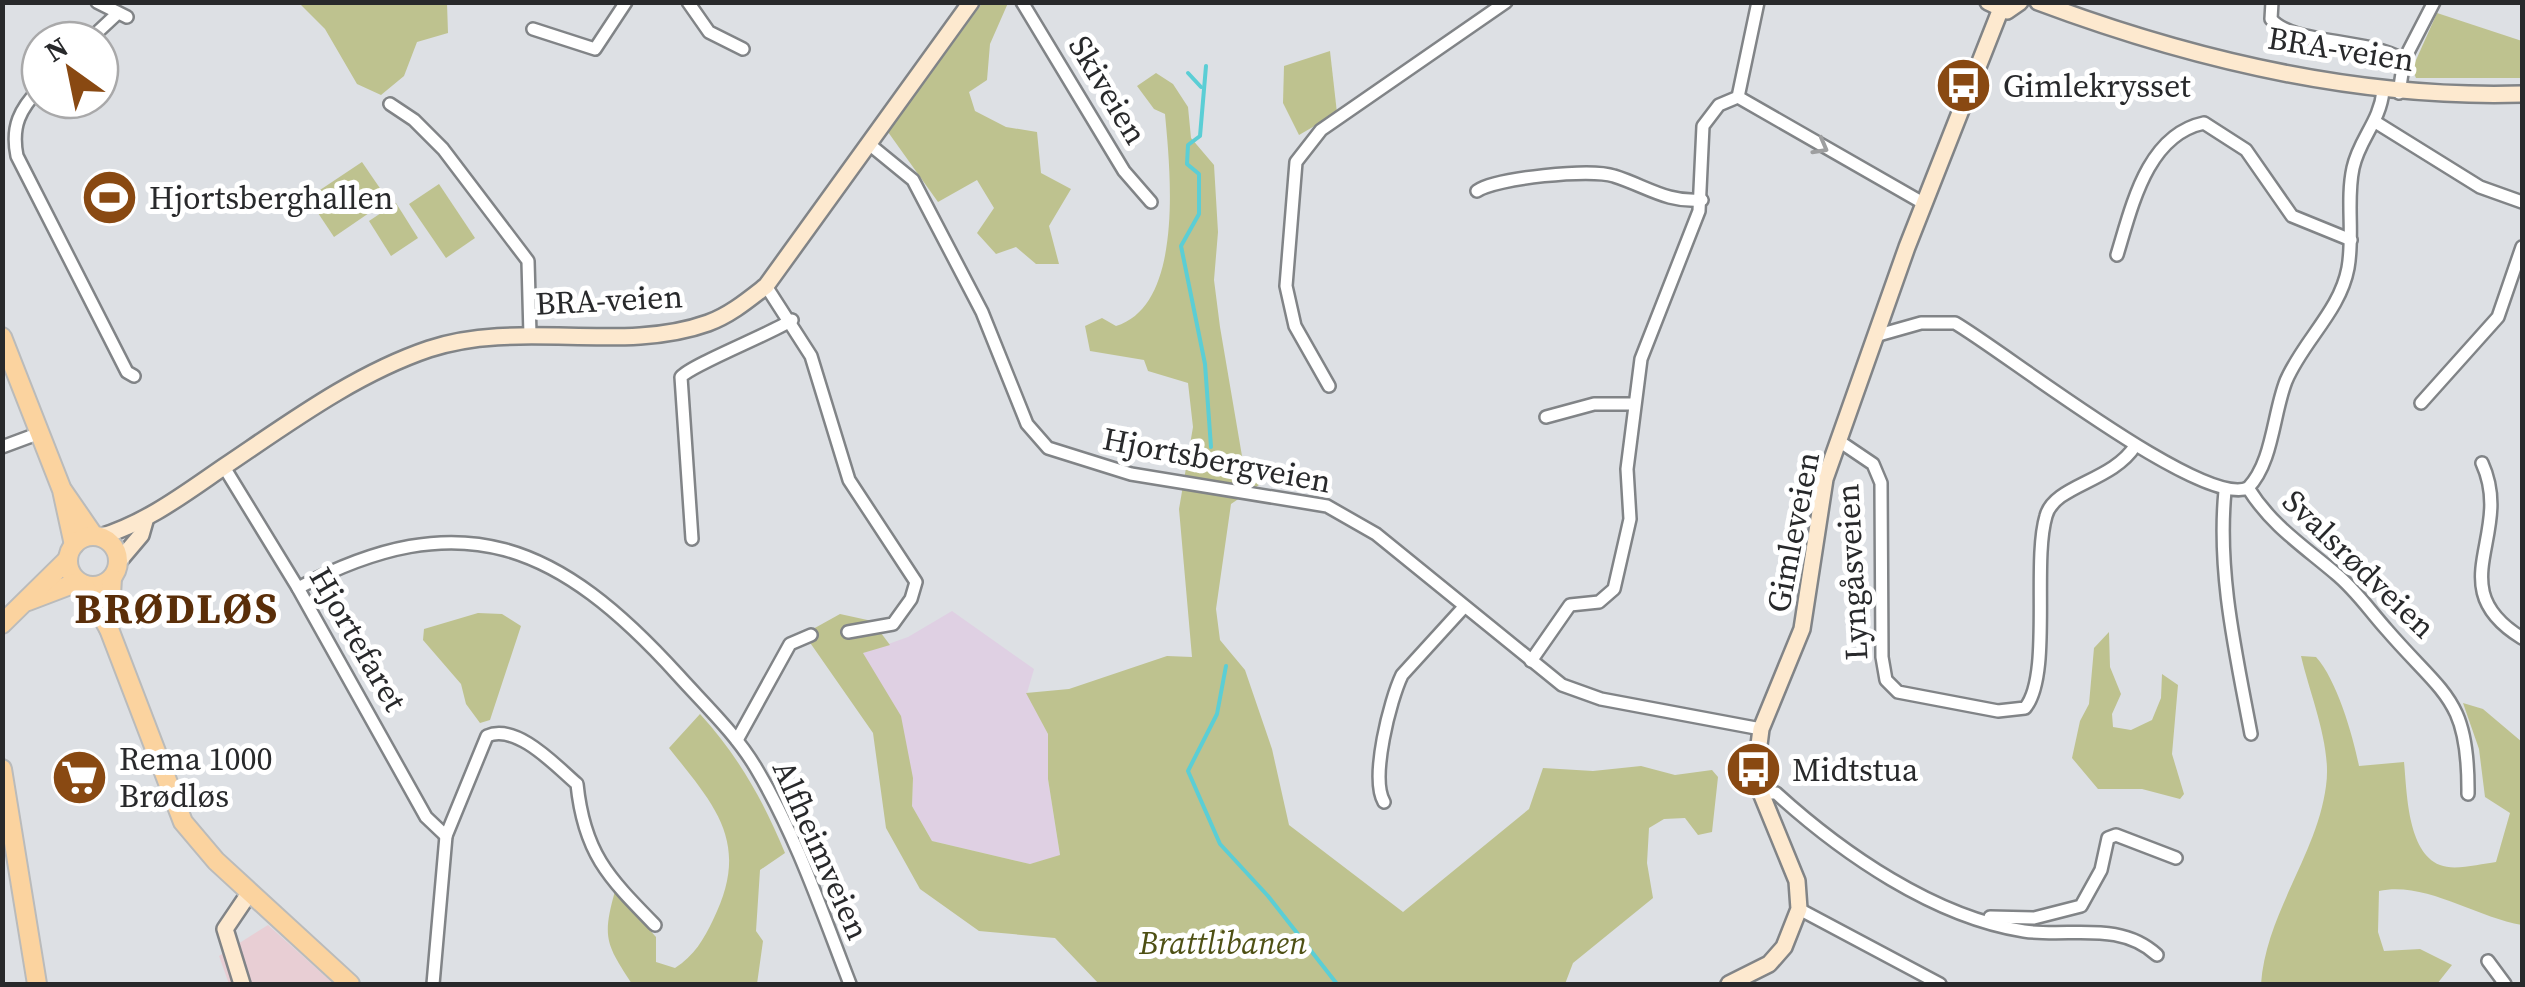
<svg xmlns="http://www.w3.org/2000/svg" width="2525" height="987" font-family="'Source Serif 4',serif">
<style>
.commercial{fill:#e8ced4}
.industrial{fill:#dfd0e3}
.green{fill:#bec28f}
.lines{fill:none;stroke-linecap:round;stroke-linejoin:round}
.stream{stroke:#5bced5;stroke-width:4}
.street-casing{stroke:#818487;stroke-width:16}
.secondary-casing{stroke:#818487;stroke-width:20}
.primary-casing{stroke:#babbbb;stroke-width:22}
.street{stroke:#fff;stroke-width:11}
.secondary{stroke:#fde9cf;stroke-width:15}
.primary{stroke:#fbd39f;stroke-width:18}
.oneway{stroke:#9e9fa0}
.labels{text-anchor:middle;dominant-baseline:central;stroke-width:10;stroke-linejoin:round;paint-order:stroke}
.street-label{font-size:32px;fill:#28292b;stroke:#fff}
.poi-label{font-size:32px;fill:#28292b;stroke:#fff;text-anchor:start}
.park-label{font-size:32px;font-style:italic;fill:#4e5014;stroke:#fff}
.district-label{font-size:42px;font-weight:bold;letter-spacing:2.5px;fill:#5a2e09;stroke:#fff}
</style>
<rect width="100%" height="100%" fill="#dde0e4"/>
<polygon class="commercial" points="268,925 334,984 229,984 219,956"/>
<polygon class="industrial" points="952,611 1034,669 1027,693 1048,734 1048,779 1060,856 1030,864 932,841 912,806 913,778 863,653 908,637"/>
<g class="green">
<polygon points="983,2 1008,3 990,44 987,80 969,92 975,111 1006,127 1037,132 1041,173 1071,189 1049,226 1059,264 1036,264 1016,247 996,254 977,233 994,208 977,180 938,202 888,132"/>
<polygon points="299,3 447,3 448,33 417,42 404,76 381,95 357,84 325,29"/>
<polygon points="2437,13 2522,41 2522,78 2416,78 2412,69"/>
<polygon points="1330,51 1337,113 1299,135 1283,103 1284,66"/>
<path d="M1156 73 1173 84 1188 107 1191 138 1214 165 1218 232 1214 280 1220 327 1242 456 1259 485 1231 504 1216 609 1220 640 1245 670 1272 749 1289 825 1403 912 1529 809 1543 768 1593 771 1641 766 1675 775 1712 770 1718 777 1712 832 1698 835 1685 818 1664 819 1649 828 1647 863 1653 898 1573 963 1565 984H1099L1055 938 979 931 920 889 886 828 873 733 804 634 840 614 872 621 890 645 863 653 901 716 913 778 912 806 932 841 1030 864 1060 855 1048 779V734L1026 693 1069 689 1167 656 1192 657 1179 509 1193 427 1188 383 1148 371 1144 360 1090 351 1085 326 1102 318 1116 326C1185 305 1170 169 1165 114L1154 109 1137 86Z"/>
<polygon points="362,162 388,200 334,237 308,198"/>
<polygon points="439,184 475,238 446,258 409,204"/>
<polygon points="396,203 418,238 391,256 369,221"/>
<polygon points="478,613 502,614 521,626 490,720 480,723 466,704 461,684 423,640 424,629"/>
<polygon points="2109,632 2110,667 2121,694 2112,714 2113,727 2131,730 2152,720 2161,698 2162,674 2178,685 2172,754 2184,794 2180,799 2142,789 2098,789 2072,758 2080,721 2089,704 2094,648"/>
<path d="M2301 656 2316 657C2337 680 2353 736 2359 766L2404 762C2407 791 2407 852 2440 865 2454 871 2480 864 2496 862L2510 813 2485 797 2479 749 2463 703 2483 709 2522 742V925C2475 917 2425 881 2379 891L2378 932 2384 951 2420 949 2452 965 2437 984H2261C2266 913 2317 855 2326 786 2332 746 2310 695 2301 656Z"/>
<path d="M700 714C739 757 763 800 785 853L760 870 756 931 763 941 757 984H632C606 944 602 938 615 891L656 937V962L675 968C694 956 704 939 713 920 751 843 716 807 669 748Z"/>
</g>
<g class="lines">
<g class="stream">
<polyline points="1206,66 1200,136 1188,145 1187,164 1199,174 1199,214 1181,246 1205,364 1211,447"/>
<polyline points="1188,73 1201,87"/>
<polyline points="1226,666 1217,714 1188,771 1220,844 1268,896 1337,984"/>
</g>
<defs>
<g id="street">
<polyline points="97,2 127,17"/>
<polyline points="688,2 709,32 743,49"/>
<polyline points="1022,2 1124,171 1151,202"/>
<path d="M2272 2 2271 19C2292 45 2365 37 2404 60L2399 93"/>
<polyline points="533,29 595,49 626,2"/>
<polyline points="89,40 118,13"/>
<polyline points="2404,60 2434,2"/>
<path d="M40 88C20 109 11 126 17 156L127 372 134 376"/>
<polyline points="1738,97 1923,203"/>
<polyline points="390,104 414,120 443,149 528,261 530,335"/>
<polyline points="2377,123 2480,187 2522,202"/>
<polyline points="869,144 913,180 982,312 1027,424 1048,448 1131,474 1327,506 1376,534 1562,685 1601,699 1761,729"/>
<path d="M1477 191C1496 178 1591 168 1614 176 1646 186 1667 203 1702 200"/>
<path d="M2117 255C2132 206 2147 135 2204 123L2246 150 2292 216 2351 240"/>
<polyline points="766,286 811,356 849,480 916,582 911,599 893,624 848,632"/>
<path d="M1875 336 1921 323H1955C2005 352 2202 508 2248 488 2271 525 2302 545 2335 573 2356 590 2369 610 2387 630 2444 696 2469 698 2468 794"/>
<polyline points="1329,386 1295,326 1286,286 1296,162 1321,130 1506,2"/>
<polyline points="2421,403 2498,317 2522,247"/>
<polyline points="1546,417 1594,404 1632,404"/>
<path d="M1839 441 1873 464 1881 483 1882 657 1886 680 1898 692 1998 711 2025 708C2052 676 2032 563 2046 516 2054 485 2112 482 2135 446"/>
<polyline points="2,447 37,434"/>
<path d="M2482 463C2515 535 2439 587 2522 638"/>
<path d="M224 467 298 588 426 817 446 836 487 736C517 723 556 766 577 784 584 853 608 877 655 925"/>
<path d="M2248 488C2273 462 2273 414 2286 381 2303 341 2340 311 2348 268 2354 235 2346 200 2353 168 2359 139 2380 122 2383 91"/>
<path d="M2225 491C2217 573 2236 654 2251 734"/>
<path d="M692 539 681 377C691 365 770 334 792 320"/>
<path d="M298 588C462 501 559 544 678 675 705 705 736 734 756 768 796 835 822 912 850 984"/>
<polyline points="1531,661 1570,605 1599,602 1614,589 1630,519 1627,469 1641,359 1699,211 1703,126 1719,105 1738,97 1758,2"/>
<polyline points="737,740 790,644 811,635"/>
<path d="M1761 793H1776C1842 853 1934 917 2024 931 2069 938 2119 920 2157 955"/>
<path d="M1384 802C1370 778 1390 700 1402 675L1464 607"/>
<polyline points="1799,909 1940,984"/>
<polyline points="1990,917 2034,918 2081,906 2101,870 2108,838 2116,835 2176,858"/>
<polyline points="2488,961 2505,984"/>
<polyline points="433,984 446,836"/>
</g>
<g id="secondary">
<polyline points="1988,2 2007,11 2020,2"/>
<path d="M2038 2C2193 60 2357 99 2522 94"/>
<path d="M100 537C148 522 184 494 225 466 289 423 355 374 429 349 518 319 622 354 708 323 730 315 748 300 766 286L971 2"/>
<polyline points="119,561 141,535 145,521"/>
<polyline points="242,984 225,929 250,892"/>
<polyline points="1729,984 1769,964 1784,947 1799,909 1797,881 1761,793 1757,761 1761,729 1802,629 1825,479 1907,247 2000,11"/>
</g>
<g id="primary">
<polyline points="2,337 62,490 74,545"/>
<polyline points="63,491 94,536"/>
<circle cx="93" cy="561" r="25"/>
<polyline points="84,585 109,629 183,822 216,861 350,984"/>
<polyline points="28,601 78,582"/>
<polyline points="2,624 68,559"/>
<polyline points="109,629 112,578"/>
<polyline points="2,769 37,984"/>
</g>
</defs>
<use href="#street" class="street-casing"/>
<use href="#secondary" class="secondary-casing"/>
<use href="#primary" class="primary-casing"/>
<use href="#street" class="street"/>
<use href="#secondary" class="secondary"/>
<use href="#primary" class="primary"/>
</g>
<defs><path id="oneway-chevron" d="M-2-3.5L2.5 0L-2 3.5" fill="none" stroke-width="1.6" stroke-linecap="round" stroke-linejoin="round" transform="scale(2.5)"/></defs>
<use class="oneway" href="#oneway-chevron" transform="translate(1821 147) rotate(29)"/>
<defs>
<symbol id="bus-disc" viewBox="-11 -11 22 22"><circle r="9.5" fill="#894912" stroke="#fff"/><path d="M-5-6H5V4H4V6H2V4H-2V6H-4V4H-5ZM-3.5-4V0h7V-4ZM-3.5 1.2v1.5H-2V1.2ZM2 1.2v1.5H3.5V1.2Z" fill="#fff"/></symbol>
<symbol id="stadium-disc" viewBox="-11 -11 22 22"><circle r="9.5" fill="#894912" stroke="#fff"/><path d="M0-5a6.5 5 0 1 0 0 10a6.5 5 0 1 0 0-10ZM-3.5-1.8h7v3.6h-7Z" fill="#fff"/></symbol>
<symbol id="supermarket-disc" viewBox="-11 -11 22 22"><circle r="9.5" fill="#894912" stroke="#fff"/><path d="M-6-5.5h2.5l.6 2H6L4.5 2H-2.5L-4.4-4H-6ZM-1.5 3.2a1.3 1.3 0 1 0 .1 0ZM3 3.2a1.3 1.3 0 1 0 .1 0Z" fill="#fff"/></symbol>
</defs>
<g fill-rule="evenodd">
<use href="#bus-disc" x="1932" y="54" width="63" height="63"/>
<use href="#stadium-disc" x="78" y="166" width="63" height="63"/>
<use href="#bus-disc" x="1722" y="738" width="63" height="63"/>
<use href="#supermarket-disc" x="48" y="746" width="63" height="63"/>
</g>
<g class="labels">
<g class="street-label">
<text transform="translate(2341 49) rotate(9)">BRA-veien</text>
<text transform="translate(1108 90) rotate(59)">Skiveien</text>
<text transform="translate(609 300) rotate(-3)">BRA-veien</text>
<text transform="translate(1217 460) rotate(11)">Hjortsbergveien</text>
<text transform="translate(1793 532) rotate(-79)">Gimleveien</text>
<text transform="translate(2359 564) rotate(44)">Svalsrødveien</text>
<text transform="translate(1852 572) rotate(-93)">Lyngåsveien</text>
<text transform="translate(358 639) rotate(60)">Hjortefaret</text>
<text transform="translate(821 850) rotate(66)">Alfheimveien</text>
</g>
<g class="poi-label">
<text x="2003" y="86">Gimlekrysset</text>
<text x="149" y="198">Hjortsberghallen</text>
<text x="119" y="759">Rema 1000<tspan x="119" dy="37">Brødløs</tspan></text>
<text x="1792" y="770">Midtstua</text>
</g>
<g class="park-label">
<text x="1223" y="943">Brattlibanen</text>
</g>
<g class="district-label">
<text x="177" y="608">BRØDLØS</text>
</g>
</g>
<rect width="2525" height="987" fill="none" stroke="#28292b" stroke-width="10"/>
<g transform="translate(70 70) rotate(327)"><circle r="48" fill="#ffffff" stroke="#a9a9aa" stroke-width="2.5"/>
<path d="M0-8L18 38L0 25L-18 38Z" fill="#894912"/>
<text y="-15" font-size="28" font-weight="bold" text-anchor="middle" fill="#28292b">N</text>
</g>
</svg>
